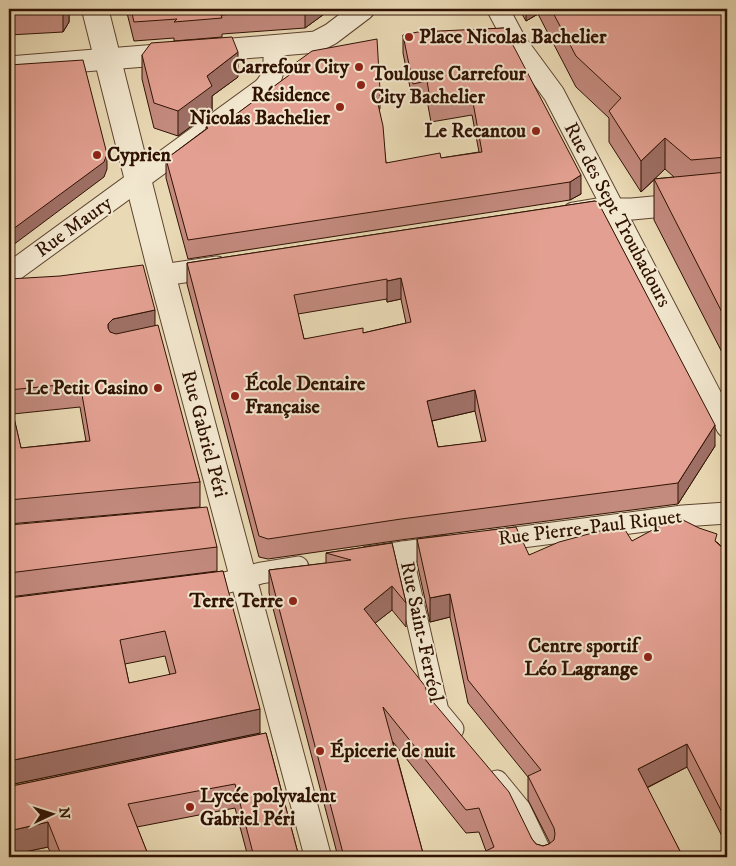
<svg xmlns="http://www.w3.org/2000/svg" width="736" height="866" font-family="'IM FELL DW Pica',serif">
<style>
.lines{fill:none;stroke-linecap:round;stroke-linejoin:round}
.minor-casing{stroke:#5e442f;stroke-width:23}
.tertiary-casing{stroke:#5e442f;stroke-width:28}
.minor{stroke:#f1e6ce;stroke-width:21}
.tertiary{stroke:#f1e6ce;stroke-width:26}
.wall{fill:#c38a7e;stroke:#301203;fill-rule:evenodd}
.shaded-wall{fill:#9f7066;stroke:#301203}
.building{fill:#e3a092;stroke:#301203;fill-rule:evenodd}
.poi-dot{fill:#8f2418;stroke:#f1e6ce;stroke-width:2}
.labels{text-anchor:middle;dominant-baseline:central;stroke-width:4;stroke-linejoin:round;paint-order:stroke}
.poi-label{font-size:20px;font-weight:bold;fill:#301203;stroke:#f1e6ce;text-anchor:start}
.street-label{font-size:20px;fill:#301203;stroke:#f1e6ce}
</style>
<rect width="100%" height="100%" fill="#e9d9b4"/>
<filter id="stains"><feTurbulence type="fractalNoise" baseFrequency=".004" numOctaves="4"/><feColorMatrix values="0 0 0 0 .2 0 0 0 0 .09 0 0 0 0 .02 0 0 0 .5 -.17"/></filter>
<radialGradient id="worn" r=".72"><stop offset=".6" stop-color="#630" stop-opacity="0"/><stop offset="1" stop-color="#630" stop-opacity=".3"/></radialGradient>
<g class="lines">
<defs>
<g id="minor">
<polyline points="498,9 515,41 554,94 727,427"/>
<polyline points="208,51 316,42 331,34 364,9"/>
<polyline points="9,67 170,54"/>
<polyline points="573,213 597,209 632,209 727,200"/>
<path d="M9 274 263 89C276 76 274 63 274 46"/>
<polyline points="163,275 217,267"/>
<polyline points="492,541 683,516 727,513"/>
<polyline points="403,552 406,572 438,711 453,729"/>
<polyline points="368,557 447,546"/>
<polyline points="198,586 225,583 261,573 298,567"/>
<polyline points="497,781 520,809 543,857"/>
</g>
<polyline id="tertiary" points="95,9 159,263 318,857"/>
</defs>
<use href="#minor" class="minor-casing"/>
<use href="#tertiary" class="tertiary-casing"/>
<use href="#minor" class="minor"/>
<use href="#tertiary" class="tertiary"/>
</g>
<g class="wall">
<polygon points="9,9 69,9 69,22 63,32 9,35"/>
<polygon points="126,9 331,9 305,28 222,34 222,37 174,41 174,38 134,41"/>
<path d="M519 9H727V362L654 220V180L641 192 609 142V118L576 87 538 14 526 21ZM665 169 674 177 654 179Z"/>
<polygon points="504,28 581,194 570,200 188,259 166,178 166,159 206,129 206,127 227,121 294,72 294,64 380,90 380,109 379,109 386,163 441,158 479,152 472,115 431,122 427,100 413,102 403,53 403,35"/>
<polygon points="142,55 238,77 212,96 212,111 178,136 154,128 142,79"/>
<path d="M595 201 715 446 678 504 401 540 268 559 259 557 187 284V263ZM387 299V302L401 299 406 323 363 333 304 339 298 314ZM475 411 482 442 438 447 432 421Z"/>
<path d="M9 279 155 325 200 482V507L9 524ZM80 407 86 441 21 448 13 414Z"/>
<polygon points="9,525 217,547 217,571 9,597"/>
<polygon points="417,539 529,555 632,541 717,542 727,552 727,846 687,767 647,788 683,857 486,851 479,832 466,833 393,742 424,857 338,857 269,593 269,570 326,563 326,553 392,543 406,603 406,627 392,610 375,623 532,839 536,844 543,846 549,844 550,843 528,800 528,777 468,703 450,617 430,622 417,563"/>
<path d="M223 571 260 733 9 785 11 598ZM165 656 170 675 129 683 125 664Z"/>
<polygon points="266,733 299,857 248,857 235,808 137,827 149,857 52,857 48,847 10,855 10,857 9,857 12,786"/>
</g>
<g class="shaded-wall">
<polygon points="63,9 69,9 69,22 63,32"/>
<polygon points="305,9 331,9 305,28"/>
<polygon points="526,9 538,9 538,14 526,21"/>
<polygon points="238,52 238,77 212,96 212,111 178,136 178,111 207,76"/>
<polygon points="665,138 665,169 641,192 641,161"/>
<polygon points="107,154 107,169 104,177 9,248 9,232"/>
<polygon points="581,175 581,194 570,200 570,182"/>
<polygon points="401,278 401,299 387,302 387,281"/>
<polygon points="155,310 155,335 108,348 108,324 113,319"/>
<polygon points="475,390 475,411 427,422 427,401"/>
<polygon points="715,425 715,446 678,504 678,483"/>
<polygon points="392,586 392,610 364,632 364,609"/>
<polygon points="450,594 450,617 430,622 430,598"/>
<polygon points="260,709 260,733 9,785 9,761"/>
<polygon points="687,744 687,767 638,792 638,769"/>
<polygon points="48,822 48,847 10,855 10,857 9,857 9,831"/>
</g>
<g class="building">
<polygon points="9,9 63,9 9,12"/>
<polygon points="131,9 305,9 221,15 222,18 174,22 177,19 134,22"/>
<polygon points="551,9 727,9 727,157 691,160 665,138 641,161 609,111 621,98 576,56"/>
<polygon points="504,28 581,175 570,182 188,240 166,159 208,128 206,127 224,114 227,121 296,70 294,64 312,51 377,39 380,90 375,91 383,126 386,163 440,153 441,158 482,152 472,97 431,104 427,81 413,84 403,35 418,32"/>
<polygon points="232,37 238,52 207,76 212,86 178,111 154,103 142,55 151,43"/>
<polygon points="83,60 107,154 104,162 9,232 9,65"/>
<polygon points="727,172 727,322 654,179"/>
<path d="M595 201 598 202 715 425 678 483 401 519 268 539 259 536 187 263ZM401 278 411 322 363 333V328L304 339 294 295 387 279V281ZM475 390 486 441 438 447 427 401Z"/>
<polygon points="143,265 155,310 113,319 108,324 108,328 110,332 116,334 158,325 200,482 9,500 9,396 21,448 90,441 80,383 9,390 9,279 60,276"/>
<polygon points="207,507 217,547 9,573 9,525"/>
<polygon points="681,519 699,528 717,534 715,541 727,552 727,822 687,744 638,769 683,857 474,857 494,847 479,808 466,810 383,707 424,857 344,857 269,570 351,560 326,553 392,543 406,603 392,586 364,609 425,686 428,696 509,792 532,839 536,844 543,846 549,844 554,840 555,834 554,828 528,776 541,770 468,680 450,594 430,598 417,539 516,527 529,555 559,542 622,525 632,541 671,520"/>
<path d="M223 571 260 709 9 761V598ZM165 631 176 673 129 683 120 640Z"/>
<polygon points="266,733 299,857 254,857 235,784 128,804 149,857 62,857 48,822 9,831 9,785 12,786"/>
</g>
<g class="poi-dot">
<circle cx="409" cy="37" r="5"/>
<circle cx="359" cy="67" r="5"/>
<circle cx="361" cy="85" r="5"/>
<circle cx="340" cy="107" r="5"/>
<circle cx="536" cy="131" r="5"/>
<circle cx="97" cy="155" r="5"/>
<circle cx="158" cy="388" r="5"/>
<circle cx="235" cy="396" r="5"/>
<circle cx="293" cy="601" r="5"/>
<circle cx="648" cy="657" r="5"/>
<circle cx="320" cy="751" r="5"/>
<circle cx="190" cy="807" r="5"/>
</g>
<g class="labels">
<g class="poi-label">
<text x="419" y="37">Place Nicolas Bachelier</text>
<text x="349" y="67" text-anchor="end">Carrefour City</text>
<text x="371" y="74">Toulouse Carrefour<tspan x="371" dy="23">City Bachelier</tspan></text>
<text x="330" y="95" text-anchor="end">Résidence<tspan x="330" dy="23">Nicolas Bachelier</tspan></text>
<text x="526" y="131" text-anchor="end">Le Recantou</text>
<text x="107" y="155">Cyprien</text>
<text x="245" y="384">École Dentaire<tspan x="245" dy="23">Française</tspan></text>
<text x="148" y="388" text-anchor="end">Le Petit Casino</text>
<text x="283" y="601" text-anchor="end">Terre Terre</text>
<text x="638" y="646" text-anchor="end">Centre sportif<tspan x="638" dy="23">Léo Lagrange</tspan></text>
<text x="330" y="751">Épicerie de nuit</text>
<text x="200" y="796">Lycée polyvalent<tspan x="200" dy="23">Gabriel Péri</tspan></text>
</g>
<g class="street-label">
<text transform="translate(617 215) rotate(62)">Rue des Sept Troubadours</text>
<text transform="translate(74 227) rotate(-36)">Rue Maury</text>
<text transform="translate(204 434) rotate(75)">Rue Gabriel Péri</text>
<text transform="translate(590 528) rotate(-7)">Rue Pierre-Paul Riquet</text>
<text transform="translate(421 632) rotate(78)">Rue Saint-Ferréol</text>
</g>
</g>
<rect width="736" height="866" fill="none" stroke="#e9d9b4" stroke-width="30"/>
<rect x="10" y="10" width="716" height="846" fill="none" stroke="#301203" stroke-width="2.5"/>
<rect x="15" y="15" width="706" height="836" fill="none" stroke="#301203"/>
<g transform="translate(52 814) rotate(86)" stroke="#f1e6ce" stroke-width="4" paint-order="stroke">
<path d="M0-4L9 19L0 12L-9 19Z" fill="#301203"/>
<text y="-8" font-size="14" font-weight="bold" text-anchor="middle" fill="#301203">N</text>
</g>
<rect width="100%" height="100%" filter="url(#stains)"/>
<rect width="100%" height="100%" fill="url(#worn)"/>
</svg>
